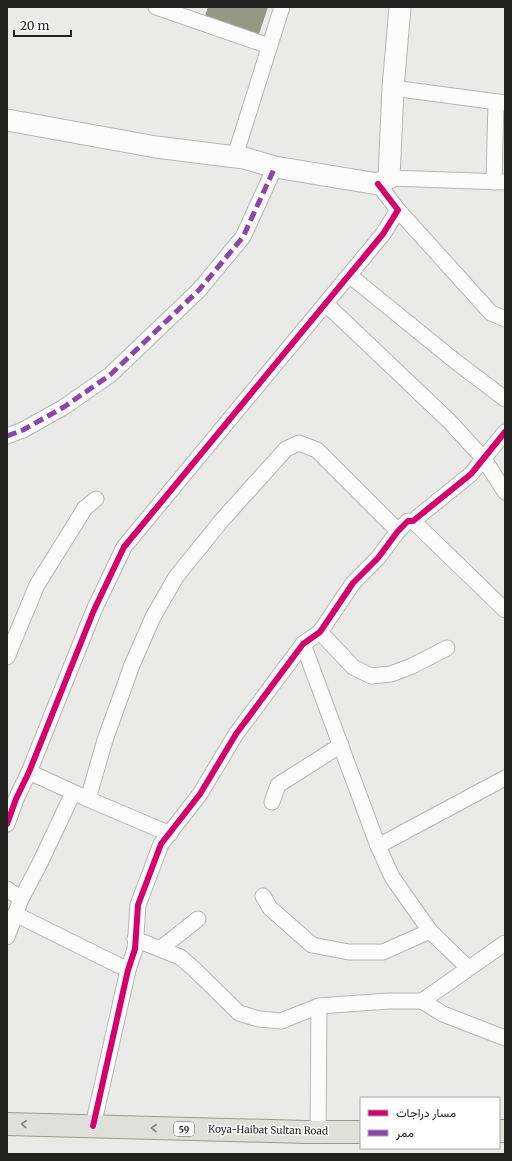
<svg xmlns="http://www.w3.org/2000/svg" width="512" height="1161" font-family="Merriweather,Vazirmatn,serif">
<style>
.building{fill:#959883}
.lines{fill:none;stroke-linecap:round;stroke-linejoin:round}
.street-casing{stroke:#b5b6b4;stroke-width:17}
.secondary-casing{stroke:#b5b6b4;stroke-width:23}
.primary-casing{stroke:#999b8e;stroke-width:24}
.street{stroke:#fcfcfc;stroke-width:15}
.secondary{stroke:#fcfcfc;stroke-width:21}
.primary{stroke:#dfe0d9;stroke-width:22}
.quiet{stroke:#8e44ad;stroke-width:5;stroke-dasharray:10 5;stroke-linecap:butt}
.cycleway-casing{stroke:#fff;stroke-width:8}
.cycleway{stroke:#d6006c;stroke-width:6}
.oneway{stroke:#81827e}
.labels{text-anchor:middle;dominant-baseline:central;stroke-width:3;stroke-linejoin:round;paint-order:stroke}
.shield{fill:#fff;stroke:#656564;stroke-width:1}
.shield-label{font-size:9px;font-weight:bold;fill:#232322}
.street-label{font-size:10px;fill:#232322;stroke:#fff}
</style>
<rect width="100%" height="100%" fill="#eaebe9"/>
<polygon class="building" points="208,7 268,7 258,37 204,19"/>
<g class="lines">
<defs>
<g id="street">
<polyline points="156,7 269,46"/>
<polyline points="393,88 505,103"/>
<polyline points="235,156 282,7"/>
<polyline points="389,178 505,182"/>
<polyline points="494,182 496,102"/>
<polyline points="398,210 491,313 505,319"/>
<polyline points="349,275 455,361 505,399"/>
<polyline points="326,304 449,421 484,459 505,492"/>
<polyline points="7,436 23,430 64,407 110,375 199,290 243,237 275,167"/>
<polyline points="413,521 505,610"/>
<polyline points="320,632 353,667 371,676 391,674 412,666 447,648"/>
<polyline points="303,644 378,846 392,877 430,931 468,968"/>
<polyline points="7,657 37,585 85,508 96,499"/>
<polyline points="29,772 88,799 170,834"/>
<polyline points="88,799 105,740 132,665 153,617 176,577 222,520 286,449 299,443 317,450 398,531"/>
<polyline points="272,802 278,785 341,745"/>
<polyline points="7,824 16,799 29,772 94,610 124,547 383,234 398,210 378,184"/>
<polyline points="378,846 505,778"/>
<polyline points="7,889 21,899"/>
<polyline points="263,896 270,908 312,945 349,952 383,952 430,931"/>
<polyline points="15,914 128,970"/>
<polyline points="7,937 21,899 39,865 73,793"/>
<polyline points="135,939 180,957 194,969 239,1013 259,1019 281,1021 319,1006 388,1001 422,1001 505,943"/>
<polyline points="160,949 198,919"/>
<polyline points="422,1001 443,1014 505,1038"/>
<polyline points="93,1126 128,970 135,949 138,905 161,844 200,794 236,734 303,644 320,632 353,583 378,558 398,531 408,521 413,521 471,474 505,432"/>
<polyline points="318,1132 319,1006"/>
</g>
<polyline id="secondary" points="7,120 156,147 244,158 275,167 378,184 389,178 393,88 400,7"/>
<g id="primary">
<polyline points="7,1124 306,1132 361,1132"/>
<polyline points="499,1131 505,1131"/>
</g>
</defs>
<use href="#street" class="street-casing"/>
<use href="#secondary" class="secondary-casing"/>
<use href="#primary" class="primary-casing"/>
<use href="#street" class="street"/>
<use href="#secondary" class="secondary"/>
<use href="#primary" class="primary"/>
<polyline class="quiet" points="7,436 23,430 64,407 110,375 199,290 243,237 275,167"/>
<defs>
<g id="cycleway">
<polyline points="7,824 16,799 29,772 94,610 124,547 383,234 398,210 378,184"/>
<polyline points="93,1126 128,970 135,949 138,905 161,844 200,794 236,734 303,644 320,632 353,583 378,558 398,531 408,521 413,521 471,474 505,432"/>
</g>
</defs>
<use href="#cycleway" class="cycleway-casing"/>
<use href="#cycleway" class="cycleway"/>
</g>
<defs><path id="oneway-chevron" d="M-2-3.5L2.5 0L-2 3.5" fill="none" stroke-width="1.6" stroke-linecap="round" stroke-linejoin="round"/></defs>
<g class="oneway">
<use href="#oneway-chevron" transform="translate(24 1124) rotate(-178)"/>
<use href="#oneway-chevron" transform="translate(154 1128) rotate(-178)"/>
</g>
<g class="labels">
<rect class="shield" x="174" y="1122" width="20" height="14" rx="3"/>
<g class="shield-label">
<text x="184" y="1129">59</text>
</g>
<g class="street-label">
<text transform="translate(268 1130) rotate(1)">Koya-Haibat Sultan Road</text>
</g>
</g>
<rect width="512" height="1161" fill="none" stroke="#232322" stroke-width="16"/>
<rect x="360" y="1097" width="140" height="52" fill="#ffffff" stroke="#a7a7a7"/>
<rect x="368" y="1110" width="20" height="6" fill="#d6006c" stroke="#a7a7a7"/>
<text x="396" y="1117" font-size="12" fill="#232322">مسار دراجات</text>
<rect x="368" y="1130" width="20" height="6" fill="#8e44ad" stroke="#a7a7a7"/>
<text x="396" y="1137" font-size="12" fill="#232322">ممر</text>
<path d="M14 30v6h57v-6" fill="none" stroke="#232322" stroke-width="2"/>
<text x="20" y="30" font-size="12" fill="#232322" stroke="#ffffff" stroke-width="3" paint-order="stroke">20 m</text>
</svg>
